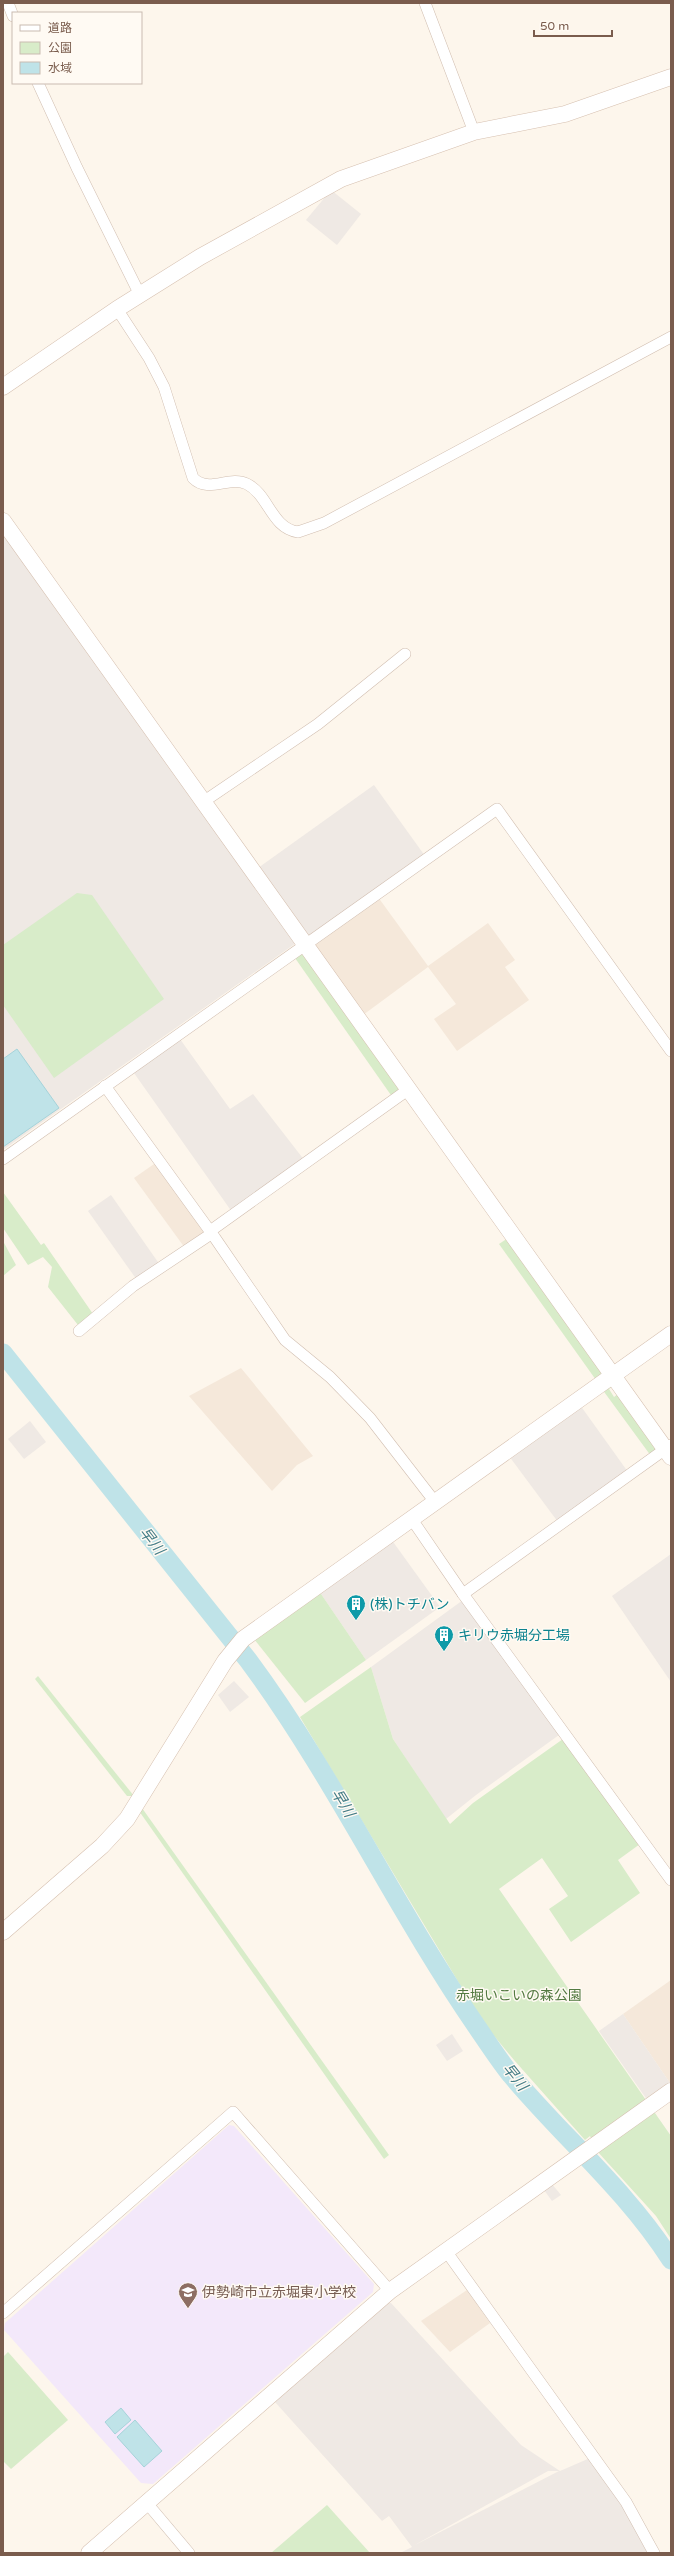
<svg xmlns="http://www.w3.org/2000/svg" width="674" height="2556" font-family="'Varela Round','Noto Sans JP',sans-serif">
<style>
.residential{fill:#f5e8da}
.industrial{fill:#efe9e4;fill-rule:evenodd}
.education{fill:#f3e8fa}
.green{fill:#d8ecc9}
.water{fill:#bfe3e8;stroke:#a5d3da}
.lines{fill:none;stroke-linecap:round;stroke-linejoin:round}
.river{stroke:#bfe3e8;stroke-width:19}
.street-casing{stroke:#d1beb0;stroke-width:12}
.secondary-casing{stroke:#d6c0b0;stroke-width:17}
.street{stroke:#fff;stroke-width:11}
.secondary{stroke:#fff;stroke-width:16}
.labels{text-anchor:middle;dominant-baseline:central;stroke-width:3;stroke-linejoin:round;paint-order:stroke}
.culture-label{font-size:14px;fill:#0d838f;stroke:#fffaf3;text-anchor:start}
.park-label{font-size:14px;fill:#537a41;stroke:#fffaf3}
.education-label{font-size:14px;fill:#785e54;stroke:#fffaf3;text-anchor:start}
.water-label{font-size:15px;font-style:italic;fill:#437c86;stroke:#fffaf3}
</style>
<rect width="100%" height="100%" fill="#fdf6ec"/>
<g class="residential">
<polygon points="378,897 428,966 488,923 515,960 505,967 529,1000 457,1051 434,1019 456,1004 428,967 363,1015 313,945"/>
<polygon points="157,1162 205,1234 185,1248 134,1178"/>
<polygon points="241,1368 313,1456 297,1465 272,1491 189,1396"/>
<polygon points="671,1980 671,2082 670,2083 623,2014"/>
<polygon points="467,2290 490,2323 450,2352 421,2321"/>
</g>
<g class="industrial">
<polygon points="331,190 361,214 337,245 306,220"/>
<polygon points="3,533 296,943 3,1150"/>
<polygon points="374,785 425,856 307,938 258,868"/>
<polygon points="180,1039 230,1109 253,1094 305,1161 232,1212 134,1073"/>
<polygon points="111,1195 160,1265 137,1280 88,1211"/>
<polygon points="580,1405 628,1472 558,1522 509,1456"/>
<polygon points="30,1421 46,1442 24,1459 8,1439"/>
<polygon points="391,1539 440,1607 366,1660 319,1591"/>
<polygon points="671,1554 671,1682 612,1596"/>
<polygon points="463,1600 559,1735 476,1795 446,1819 393,1739 371,1667"/>
<polygon points="234,1681 249,1697 230,1712 218,1695"/>
<polygon points="623,2014 670,2083 648,2101 599,2031"/>
<polygon points="452,2034 463,2051 447,2061 436,2045"/>
<polygon points="552,2184 561,2195 552,2201 544,2190"/>
<path d="M383 2303H391L521 2445 560 2471 590 2458 617 2496 649 2553H400L412 2547 389 2516 382 2521 275 2402ZM548 2471H559L413 2546Z"/>
</g>
<polygon class="education" points="229,2125 234,2126 374,2284 373,2292 153,2484 141,2483 4,2330 5,2323"/>
<g class="green">
<polygon points="77,893 92,895 164,999 54,1078 3,1005 3,945"/>
<polygon points="303,952 401,1091 393,1098 295,958"/>
<polygon points="3,1192 41,1245 44,1243 93,1314 78,1325 48,1287 52,1267 43,1257 28,1265 3,1228"/>
<polygon points="508,1238 604,1375 596,1380 499,1244"/>
<polygon points="3,1241 16,1265 3,1276"/>
<polygon points="610,1385 613,1386 609,1389 614,1397 618,1394 656,1448 656,1452 651,1456 602,1389"/>
<polygon points="319,1591 366,1660 305,1703 254,1639"/>
<polygon points="371,1667 393,1739 450,1824 473,1803 563,1739 640,1844 618,1860 640,1893 571,1942 549,1909 568,1896 542,1858 499,1889 671,2136 671,2239 656,2216 597,2151 590,2136 585,2140 514,2060 481,2020 300,1717"/>
<polygon points="38,1676 134,1796 127,1796 35,1679"/>
<polygon points="142,1808 389,2155 384,2159 139,1811"/>
<polygon points="8,2352 68,2420 11,2469 3,2461 3,2357"/>
<polygon points="327,2505 370,2553 271,2553"/>
</g>
<g class="water">
<polygon points="17,1049 59,1108 3,1147 3,1059"/>
<polygon points="121,2408 131,2420 115,2434 105,2422"/>
<polygon points="135,2420 162,2451 144,2467 117,2437"/>
</g>
<g class="lines">
<path class="river" d="M3 1353 248 1660C334 1776 395 1908 477 2027 488 2043 499 2060 511 2075 564 2138 627 2191 671 2260"/>
<defs>
<g id="street">
<polyline points="8,3 13,16"/>
<polyline points="425,3 474,132"/>
<polyline points="38,83 77,168 140,295"/>
<path d="M117 309 149 358 164 387 193 478C209 494 229 475 247 484 269 495 271 528 298 532L324 523 671 337"/>
<polyline points="203,802 318,724 405,654"/>
<polyline points="105,1086 215,1238 285,1340 330,1377 370,1418 435,1502"/>
<polyline points="3,1159 497,809 671,1051"/>
<polyline points="79,1331 133,1286 208,1236 213,1229 409,1089"/>
<polyline points="411,1518 463,1594 671,1880"/>
<polyline points="463,1594 671,1445"/>
<polyline points="446,2251 626,2502 654,2553"/>
<polyline points="3,2313 233,2112 390,2291"/>
<polyline points="146,2502 189,2553"/>
</g>
<g id="secondary">
<polyline points="3,387 117,309 200,257 341,179 474,132 565,114 671,77"/>
<polyline points="3,521 671,1457"/>
<polyline points="3,1932 102,1846 127,1819 225,1661 243,1639 671,1334"/>
<polyline points="89,2553 390,2291 671,2091"/>
</g>
</defs>
<use href="#street" class="street-casing"/>
<use href="#secondary" class="secondary-casing"/>
<use href="#street" class="street"/>
<use href="#secondary" class="secondary"/>
</g>
<defs>
<symbol id="building-pin" viewBox="-11 -11 22 30"><path d="M0 17L-7.5 6A9.5 9.5 0 1 1 7.5 6Z" fill="#0f9aa8" stroke="#fffaf3"/><path d="M-4-6H4V6H1V3H-1V6H-4ZM-2.5-4.3h1.7v1.8h-1.7ZM.8-4.3h1.7v1.8H.8ZM-2.5-1h1.7V.8h-1.7ZM.8-1h1.7V.8H.8Z" fill="#fff"/></symbol>
<symbol id="school-pin" viewBox="-11 -11 22 30"><path d="M0 17L-7.5 6A9.5 9.5 0 1 1 7.5 6Z" fill="#8d6e63" stroke="#fffaf3"/><path d="M0-5L7-2L0 1L-7-2ZM-4 1L0 2.5L4 1V4Q0 6-4 4Z" fill="#fff"/></symbol>
</defs>
<g fill-rule="evenodd">
<use href="#building-pin" x="345" y="1593" width="22" height="30"/>
<use href="#building-pin" x="433" y="1624" width="22" height="30"/>
<use href="#school-pin" x="177" y="2281" width="22" height="30"/>
</g>
<g class="labels">
<g class="culture-label">
<text x="370" y="1604">(株)トチバン</text>
<text x="458" y="1635">キリウ赤堀分工場</text>
</g>
<g class="park-label">
<text x="519" y="1995">赤堀いこいの森公園</text>
</g>
<g class="education-label">
<text x="202" y="2292">伊勢崎市立赤堀東小学校</text>
</g>
<g class="water-label">
<text transform="translate(152 1541) rotate(52)">早川</text>
<text transform="translate(343 1803) rotate(59)">早川</text>
<text transform="translate(515 2077) rotate(51)">早川</text>
</g>
</g>
<rect width="674" height="2556" fill="none" stroke="#7a5c4d" stroke-width="8"/>
<rect x="12" y="12" width="130" height="72" fill="#fffaf3" stroke="#cabbb1"/>
<rect x="20" y="25" width="20" height="6" fill="#ffffff" stroke="#cabbb1"/>
<text x="48" y="32" font-size="12" fill="#7a5c4d">道路</text>
<rect x="20" y="42" width="20" height="12" fill="#d8ecc9" stroke="#cabbb1"/>
<text x="48" y="52" font-size="12" fill="#7a5c4d">公園</text>
<rect x="20" y="62" width="20" height="12" fill="#bfe3e8" stroke="#cabbb1"/>
<text x="48" y="72" font-size="12" fill="#7a5c4d">水域</text>
<path d="M534 30v6h78v-6" fill="none" stroke="#7a5c4d" stroke-width="2"/>
<text x="540" y="30" font-size="12" fill="#7a5c4d" stroke="#fffaf3" stroke-width="3" paint-order="stroke">50 m</text>
</svg>
